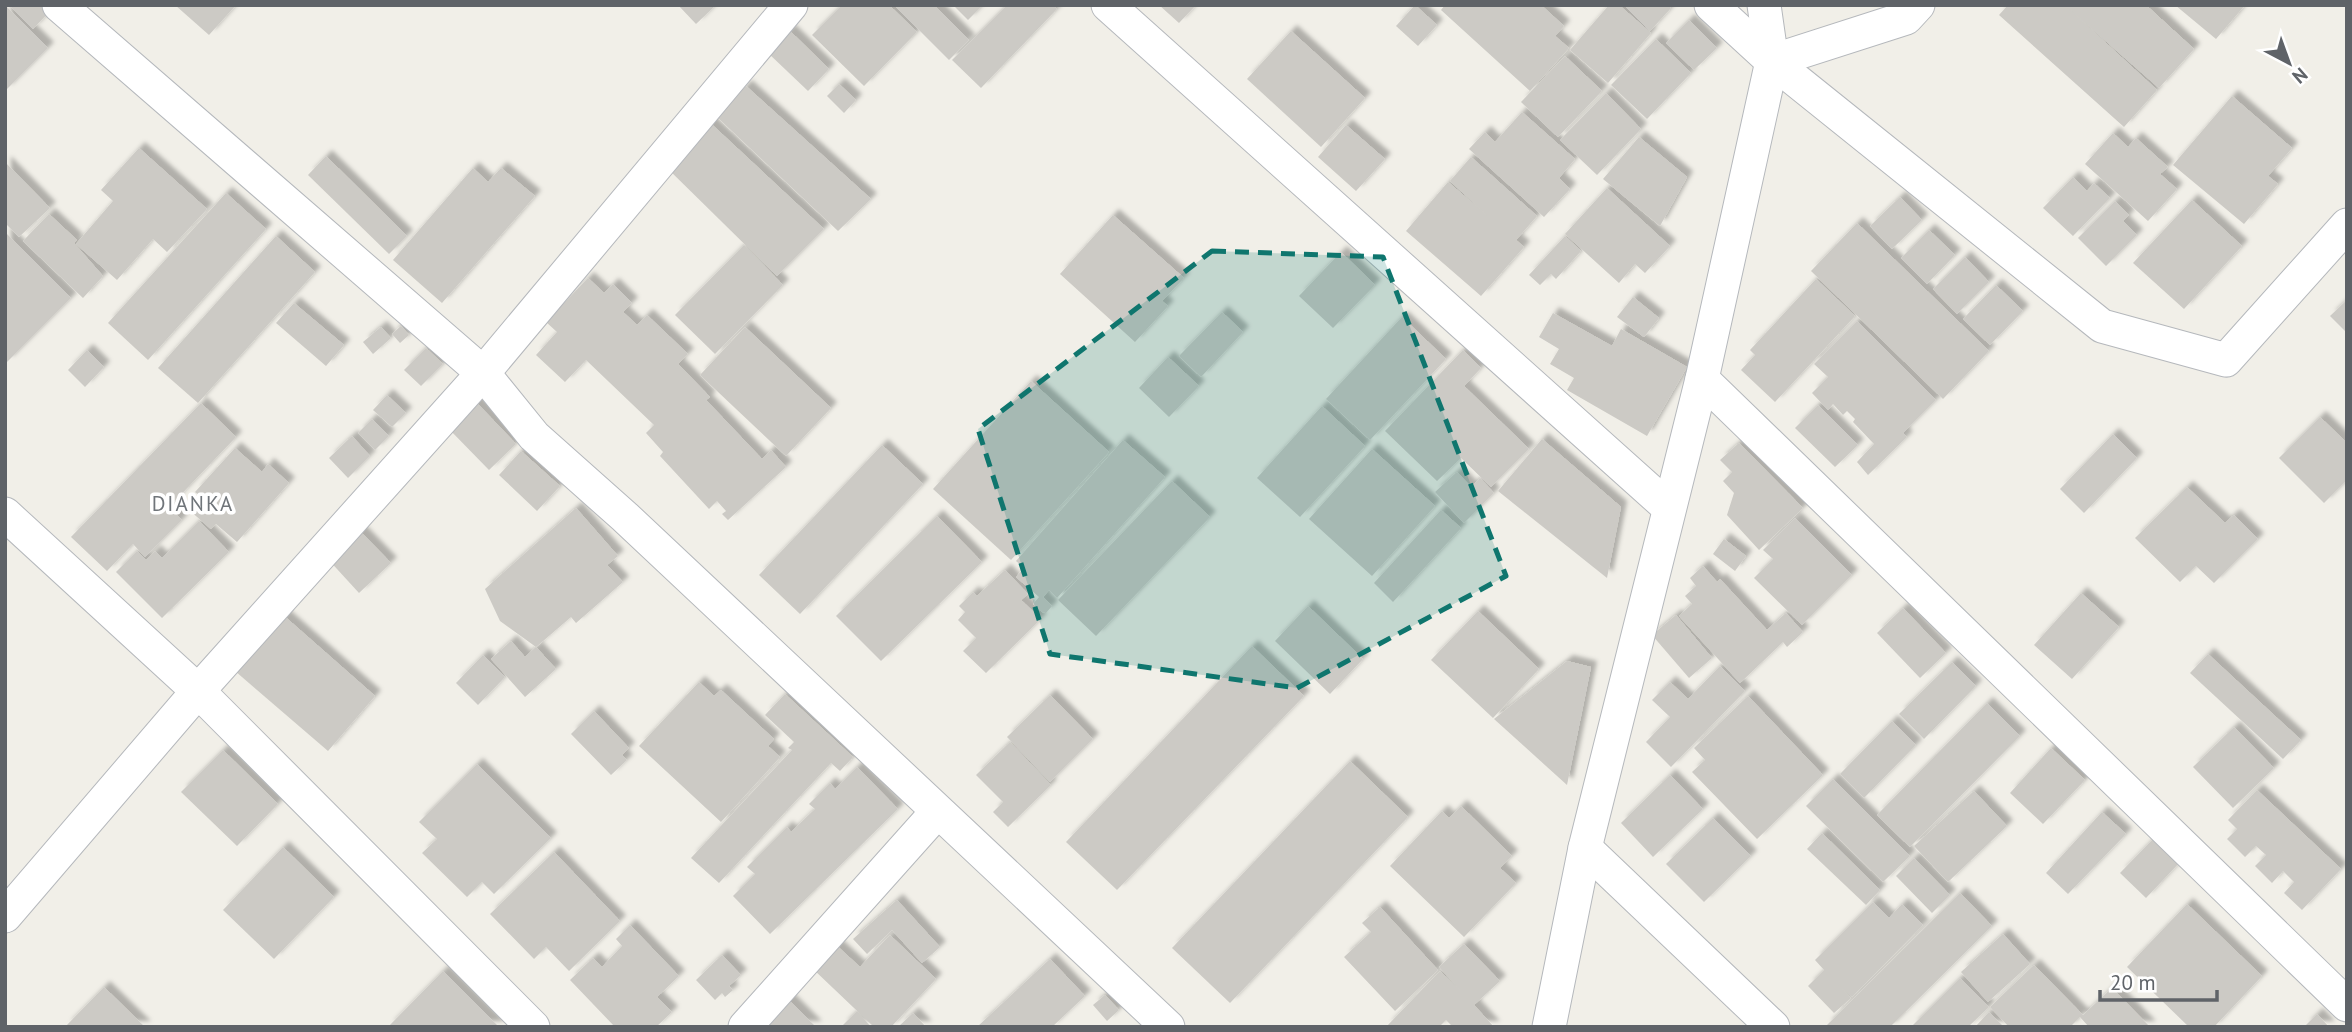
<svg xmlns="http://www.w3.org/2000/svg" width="2352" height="1032" font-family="'PT Sans',sans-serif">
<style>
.building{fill:#cccac5;filter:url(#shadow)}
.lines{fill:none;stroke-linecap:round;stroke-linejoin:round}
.street-casing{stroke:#b5b8bc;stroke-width:35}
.street{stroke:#fff;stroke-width:33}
.marked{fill:#0f766e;fill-opacity:0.2;stroke:#0f766e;stroke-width:5;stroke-dasharray:14 9;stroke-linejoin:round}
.labels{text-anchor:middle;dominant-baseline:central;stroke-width:7;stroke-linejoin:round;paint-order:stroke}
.quarter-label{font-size:21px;letter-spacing:2px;fill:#70757a;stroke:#fff}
</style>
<defs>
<filter id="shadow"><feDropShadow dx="6" dy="-6" stdDeviation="2" flood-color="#0004"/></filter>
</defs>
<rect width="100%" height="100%" fill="#f1efe8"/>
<g class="building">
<polygon points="5,5 48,48 5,91"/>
<polygon points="9,5 46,5 51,10 33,29"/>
<polygon points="175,5 236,5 209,35"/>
<polygon points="678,5 716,5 696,24"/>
<polygon points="842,5 889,5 917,32 864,86 812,35"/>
<polygon points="894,5 934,5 969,40 949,60"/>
<polygon points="953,5 983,5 968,20"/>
<polygon points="1007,5 1053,5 1057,9 981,88 952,60"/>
<polygon points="1159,5 1196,5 1179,23"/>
<polygon points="1415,5 1437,25 1418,46 1396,26"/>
<polygon points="1445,5 1541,5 1564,26 1555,36 1569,48 1530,91 1441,10"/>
<polygon points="1609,5 1619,5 1651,33 1608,83 1570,50"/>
<polygon points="1624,5 1667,5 1671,8 1650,31"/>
<polygon points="2008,5 2146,5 2194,49 2159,88 2067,7 2157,90 2124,127 1999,15"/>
<polygon points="2175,5 2245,5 2216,39"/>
<polygon points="1689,20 1717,48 1694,70 1666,43"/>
<polygon points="789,30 829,69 808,91 767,52"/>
<polygon points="1291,31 1365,98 1321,147 1247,79"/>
<polygon points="1656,39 1691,73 1647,119 1611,85"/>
<polygon points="1565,56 1602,91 1558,137 1521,102"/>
<polygon points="839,84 856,100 844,113 827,96"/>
<polygon points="746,86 871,199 838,231 717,117"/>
<polygon points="1606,93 1641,129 1597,175 1560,140"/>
<polygon points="2232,96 2292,148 2268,176 2278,184 2244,224 2173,165"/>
<polygon points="1522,112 1575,159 1559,178 1570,189 1544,217 1469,149 1485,132 1495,142"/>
<polygon points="707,120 824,229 777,276 664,165"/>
<polygon points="1346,125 1385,159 1356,191 1318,157"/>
<polygon points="2113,133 2128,147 2136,138 2168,167 2160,174 2177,189 2148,221 2085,164"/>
<polygon points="1639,137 1687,177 1660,226 1603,179"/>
<polygon points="139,148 207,209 167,252 153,239 117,280 76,244 113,201 101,190"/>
<polygon points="326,156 407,236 389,254 308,175"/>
<polygon points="1471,157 1537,216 1516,240 1524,247 1481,296 1406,231 1448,182 1489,217 1450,181"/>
<polygon points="5,162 50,208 19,237 5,223"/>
<polygon points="473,168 488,182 501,168 535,196 442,303 393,260"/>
<polygon points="2073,177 2087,191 2094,183 2110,198 2073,236 2043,208"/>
<polygon points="1607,188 1670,246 1645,273 1635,264 1619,283 1565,234"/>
<polygon points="226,193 266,229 148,360 108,323"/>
<polygon points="1900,197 1922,220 1892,249 1870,226"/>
<polygon points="2192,200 2242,246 2184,309 2133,263"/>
<polygon points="2115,201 2129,215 2123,221 2137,235 2106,266 2078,238"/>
<polygon points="49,214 77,240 74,243 103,276 83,298 23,241"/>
<polygon points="1113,215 1184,278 1162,301 1168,306 1135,342 1060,274"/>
<polygon points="1857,223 1989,351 1943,399 1811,271"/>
<polygon points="1929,230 1955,255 1927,284 1901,258"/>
<polygon points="5,232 71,298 7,362 5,360"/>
<polygon points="276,236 315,272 198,403 158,368"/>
<polygon points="1565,236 1581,251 1556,279 1551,274 1540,285 1529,275"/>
<polygon points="744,245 783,285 715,354 675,315"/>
<polygon points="1341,252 1375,285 1333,328 1299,296"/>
<polygon points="1965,257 1989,282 1957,314 1933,289"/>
<polygon points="588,278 604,293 613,284 632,303 623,312 637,325 647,315 688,354 678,364 710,397 706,400 762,459 771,450 786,467 728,520 722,514 726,511 717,501 709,509 660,456 663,452 646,433 654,425 586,360 565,382 536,355 557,332 546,322"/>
<polygon points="1816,279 1855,316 1775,402 1741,370 1755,355 1750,350"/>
<polygon points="1996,285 2023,311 1990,345 1963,319"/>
<polygon points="1633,297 1659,318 1644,337 1617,317"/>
<polygon points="2347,300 2347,333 2330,316"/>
<polygon points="294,303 344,345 326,366 276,323"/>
<polygon points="1222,312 1243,332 1201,377 1179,356"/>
<polygon points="1553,313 1612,346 1621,329 1687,367 1647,436 1567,390 1574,378 1550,364 1559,349 1539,337"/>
<polygon points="1402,317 1446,359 1370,440 1326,399"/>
<polygon points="1857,321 1936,400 1903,433 1907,437 1868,475 1857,462 1874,444 1853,422 1855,419 1847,411 1843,415 1833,404 1828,410 1812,393 1828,377 1814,364"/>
<polygon points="401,326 409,335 400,343 392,334"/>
<polygon points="381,327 391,338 373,354 363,342"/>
<polygon points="745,327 831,408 786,456 700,375"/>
<polygon points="426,348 443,364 421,386 404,370"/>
<polygon points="87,350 104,367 85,387 68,370"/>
<polygon points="1463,350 1481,368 1464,386 1529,449 1491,487 1461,458 1437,481 1385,431"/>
<polygon points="1168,357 1199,386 1169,417 1139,388"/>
<polygon points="1031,381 1109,452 1011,560 933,489"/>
<polygon points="387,395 406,413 392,427 373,410"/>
<polygon points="474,400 516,444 489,470 447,427"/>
<polygon points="201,403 236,437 169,507 182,520 145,557 133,544 107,571 71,537"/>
<polygon points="1818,405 1858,445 1835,467 1795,428"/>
<polygon points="1322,406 1365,446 1300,517 1257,478"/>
<polygon points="2320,417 2347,443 2347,480 2324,503 2279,458"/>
<polygon points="372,419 389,436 375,450 358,433"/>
<polygon points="2113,434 2137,458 2084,513 2060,489"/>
<polygon points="352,436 370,456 348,478 329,458"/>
<polygon points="1542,439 1621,507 1607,578 1498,491"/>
<polygon points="1123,440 1165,477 1057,598 1049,590 1043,597 1052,606 1046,613 1042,612 1033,604 1039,597 1016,577 1024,568 1016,561"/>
<polygon points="1739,443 1803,508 1759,550 1727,515 1734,493 1723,481 1732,472 1720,460"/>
<polygon points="882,445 923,484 800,614 759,575"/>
<polygon points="235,448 262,472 268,464 289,483 237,542 216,524 211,529 189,510 201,497 195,492"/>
<polygon points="1372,449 1435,506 1372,576 1309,519"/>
<polygon points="521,451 560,486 537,511 499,475"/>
<polygon points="1457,472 1471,487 1480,478 1494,493 1464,523 1435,492"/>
<polygon points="1172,481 1210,517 1096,636 1058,600"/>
<polygon points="2187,487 2225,523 2234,515 2258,539 2214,583 2196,566 2180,582 2135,538"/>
<polygon points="576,508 618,556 607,565 623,582 576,623 571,617 536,647 556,669 525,697 491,659 511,641 525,657 536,647 500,621 485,589"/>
<polygon points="1441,510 1461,528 1393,602 1374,583"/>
<polygon points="937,516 982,562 881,661 836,616"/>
<polygon points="1795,518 1852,575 1802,625 1754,578 1773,559 1763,550"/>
<polygon points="199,521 229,552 162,618 116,572 137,551 146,560 155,551 162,558"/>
<polygon points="357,528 391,563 359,593 326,557"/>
<polygon points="1724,539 1746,556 1735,571 1713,554"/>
<polygon points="1703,566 1717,582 1720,579 1767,630 1786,613 1803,632 1787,647 1783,642 1740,683 1679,616 1692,604 1685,596 1696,586 1690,578"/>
<polygon points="1005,570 1028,594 1021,600 1041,619 986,673 963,651 976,638 958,620 965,612 959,606 973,592 977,596"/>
<polygon points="2081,593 2119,627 2072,679 2034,645"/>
<polygon points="1308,606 1363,659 1330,694 1275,641"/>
<polygon points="1903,608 1946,653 1920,678 1877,633"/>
<polygon points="1478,611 1539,669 1493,718 1431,660"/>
<polygon points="283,615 375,696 328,751 235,671"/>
<polygon points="1676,615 1712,658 1689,678 1652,635"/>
<polygon points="1252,646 1304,696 1117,890 1066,842"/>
<polygon points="2208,654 2301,740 2283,759 2190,673"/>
<polygon points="483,655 505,677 478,705 456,683"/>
<polygon points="1567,661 1591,667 1567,785 1494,719"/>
<polygon points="1952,662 1976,686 1924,739 1899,714"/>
<polygon points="1720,666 1745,691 1671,767 1646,742 1670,717 1652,700 1670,682 1688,699"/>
<polygon points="699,682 714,696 721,690 774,739 768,746 780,757 721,822 639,746"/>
<polygon points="785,694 853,757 840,771 831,763 719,883 691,858 792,750 788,748 794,742 765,715"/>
<polygon points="1050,695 1093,739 1050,782 1007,737"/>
<polygon points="1748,696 1823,775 1757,839 1692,772 1705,760 1694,748"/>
<polygon points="1987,703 2020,736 1910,847 1877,815"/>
<polygon points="594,711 629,748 622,755 627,760 611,775 571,734"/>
<polygon points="1892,721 1916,745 1864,798 1840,774"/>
<polygon points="2234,727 2274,768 2233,808 2193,767"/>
<polygon points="1010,742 1051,785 1008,827 993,812 1003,802 976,775"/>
<polygon points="2051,748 2085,780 2043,824 2010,793"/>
<polygon points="223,750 278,804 237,846 181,792"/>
<polygon points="1350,761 1408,817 1230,1003 1172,948"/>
<polygon points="477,764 551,838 494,894 482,882 467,897 422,853 437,839 419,822"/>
<polygon points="857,767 898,809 770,934 733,896 755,874 747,867 787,827 791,832 815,809 809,804 830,783 835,789"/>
<polygon points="1670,775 1703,809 1653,857 1621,823"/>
<polygon points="1833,779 1910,856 1883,882 1806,806"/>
<polygon points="2257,790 2341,869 2302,910 2284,893 2294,882 2283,871 2272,883 2255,866 2266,855 2256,846 2245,857 2227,839 2237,829 2228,820"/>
<polygon points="1974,791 2007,826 1948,882 1914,846"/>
<polygon points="1461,806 1512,856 1500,868 1516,883 1464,937 1390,866 1442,811 1449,818"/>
<polygon points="2102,812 2126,834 2068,894 2046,873"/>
<polygon points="1713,818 1751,856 1704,902 1666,864"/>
<polygon points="1822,833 1880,890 1866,905 1807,849"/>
<polygon points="2155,837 2181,861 2146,898 2120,873"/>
<polygon points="283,847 334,897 274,959 223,910"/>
<polygon points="554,852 620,921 569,971 546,947 534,959 490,914"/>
<polygon points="1914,858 1950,895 1932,913 1896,876"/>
<polygon points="1960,893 1992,926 1890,1027 1825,1027"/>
<polygon points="897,900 940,947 922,963 892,930 867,954 853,939"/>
<polygon points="1873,902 1889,918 1902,904 1923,925 1852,997 1838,985 1851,998 1834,1013 1808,986 1824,970 1815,960"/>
<polygon points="2187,904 2262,976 2214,1027 2189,1027 2127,967"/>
<polygon points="1380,907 1438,970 1395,1011 1344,957 1371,932 1362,923"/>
<polygon points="630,925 679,976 657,997 672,1012 656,1027 615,1027 570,980 593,958 602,967 622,946 616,939"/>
<polygon points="2003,934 2030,964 1988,1002 1961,972"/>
<polygon points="890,935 936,979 891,1027 874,1027 813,969 836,945 860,967"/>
<polygon points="1464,944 1500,981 1474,1005 1494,1027 1453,1027 1446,1020 1439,1027 1386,1027 1440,971 1461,991 1439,967"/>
<polygon points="722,955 741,975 729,986 733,990 725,997 722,993 715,1000 696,980"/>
<polygon points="1050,959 1085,996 1052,1027 977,1027"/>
<polygon points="2034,965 2083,1015 2112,988 2150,1027 2089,1027 2080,1017 2070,1027 2009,1027 1990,1007"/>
<polygon points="443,971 499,1027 388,1027"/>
<polygon points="1960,978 1989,1007 1968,1027 1911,1027"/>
<polygon points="104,987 145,1027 65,1027"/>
<polygon points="781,992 816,1027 749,1027"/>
<polygon points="1105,995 1119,1010 1107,1021 1093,1005"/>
<polygon points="857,1011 871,1027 841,1027"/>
<polygon points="1989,1012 2004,1027 1975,1027"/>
<polygon points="913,1013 926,1027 898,1027"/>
<polygon points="2317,1014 2329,1027 2304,1027"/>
</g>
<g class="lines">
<defs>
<g id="street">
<polyline points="59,5 483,373 534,436 625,517 1168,1027"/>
<polyline points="1108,5 1668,507"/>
<polyline points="1711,5 1772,61 2102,326 2226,360 2347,225"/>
<polyline points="1772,61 1906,18 1918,5"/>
<polyline points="1702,379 2347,1005"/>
<polyline points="5,514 198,691 533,1027"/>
<polyline points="1585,848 1773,1027"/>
<polyline points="5,916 198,691 483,373 791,5"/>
<polyline points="745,1027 937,812"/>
<polyline points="1549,1027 1585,848 1702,379 1772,61 1764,5"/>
</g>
</defs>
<use href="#street" class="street-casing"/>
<use href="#street" class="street"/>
</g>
<path class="marked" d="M1212 251 1383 257 1506 576 1297 688 1050 654 978 429Z"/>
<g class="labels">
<g class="quarter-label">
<text x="193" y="503">DIANKA</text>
</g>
</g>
<rect width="2352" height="1032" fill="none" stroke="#5f6368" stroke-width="14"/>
<g transform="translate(2289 63) rotate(139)" stroke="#ffffff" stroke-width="5" paint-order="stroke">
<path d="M0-5L12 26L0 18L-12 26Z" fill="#5f6368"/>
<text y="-10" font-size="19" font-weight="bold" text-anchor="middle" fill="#5f6368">N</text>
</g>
<path d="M2100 990v10h117v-10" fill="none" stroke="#5f6368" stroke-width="3.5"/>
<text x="2110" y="990" font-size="21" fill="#5f6368" stroke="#ffffff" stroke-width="5" paint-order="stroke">20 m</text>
</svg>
